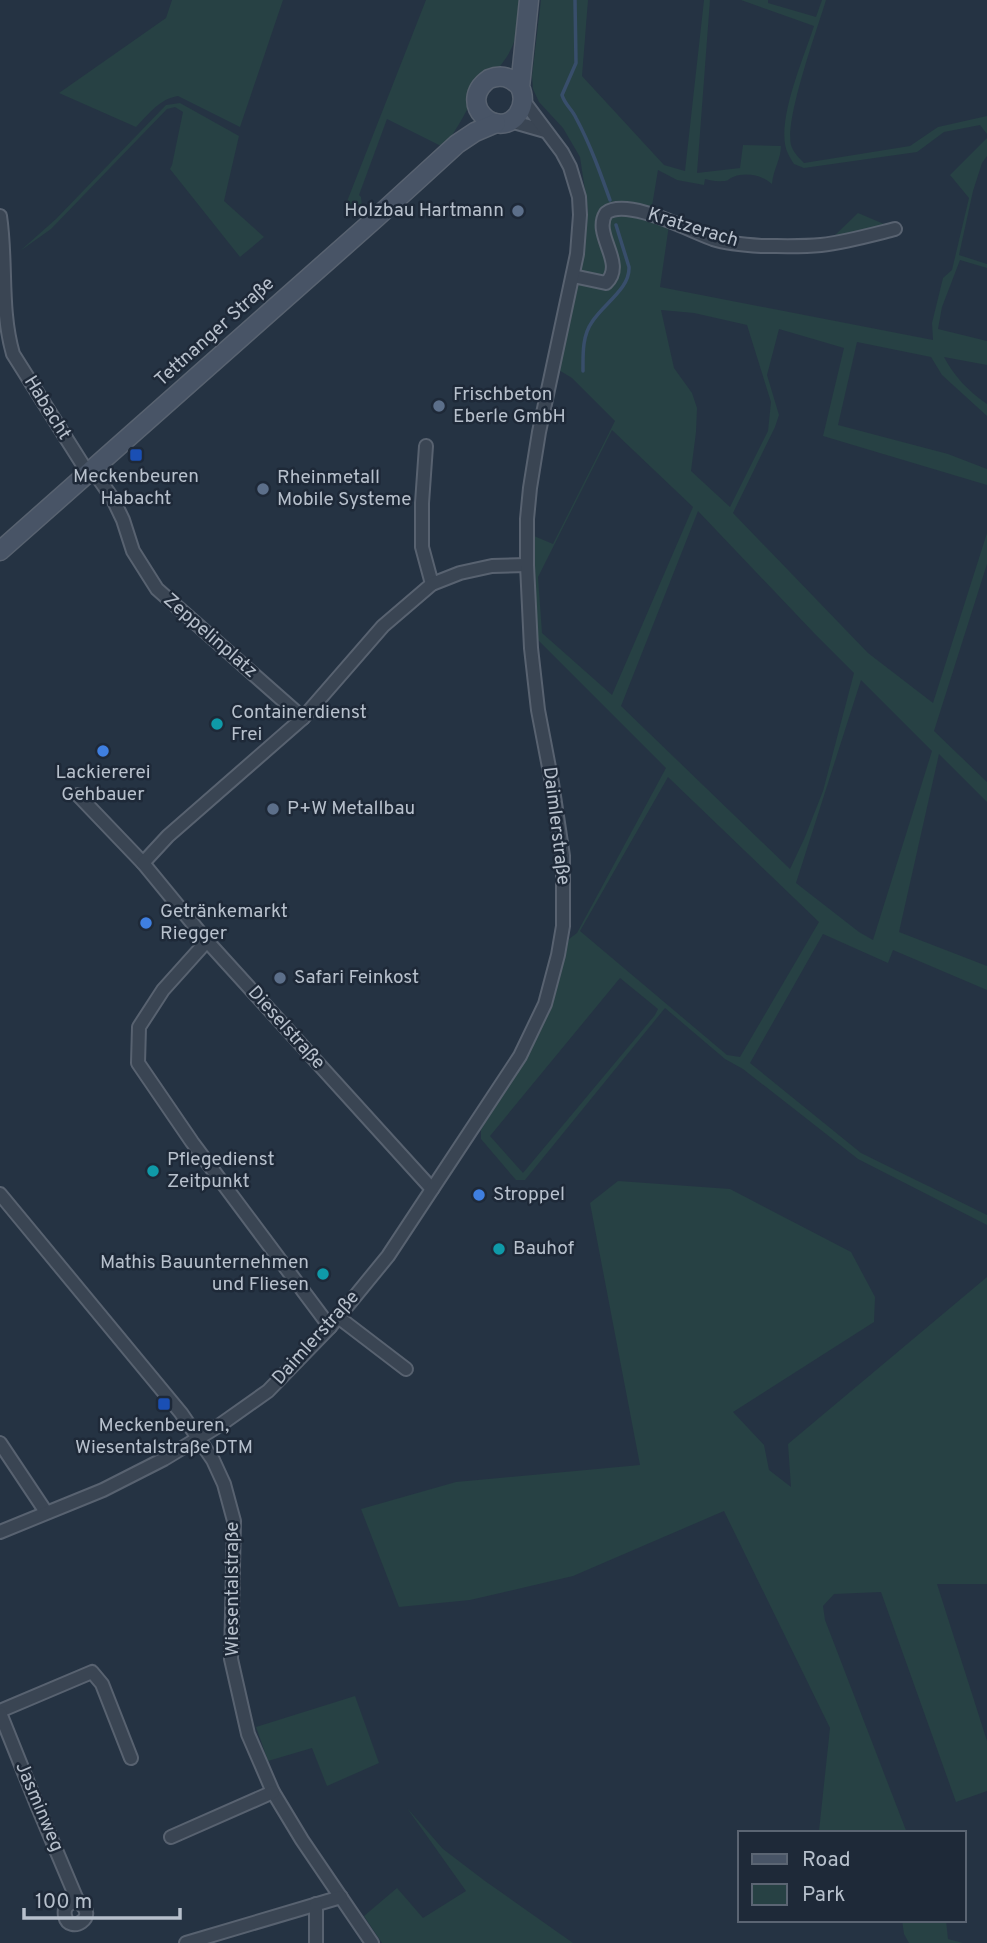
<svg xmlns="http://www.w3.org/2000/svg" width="987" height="1943" font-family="Overpass,sans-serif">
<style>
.green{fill:#274144;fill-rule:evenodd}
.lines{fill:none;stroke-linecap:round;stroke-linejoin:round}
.stream{stroke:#384e6b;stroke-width:3.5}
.street-casing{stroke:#586270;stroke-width:16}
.secondary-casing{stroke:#586270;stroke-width:21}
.street{stroke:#3a4553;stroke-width:12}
.secondary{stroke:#485466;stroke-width:18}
.service-dot{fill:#5c6f8a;stroke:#1e2938;stroke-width:2.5}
.transit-dot{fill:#1a4fb4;stroke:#1e2938;stroke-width:2.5}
.culture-dot{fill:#0f9aa8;stroke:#1e2938;stroke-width:2.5}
.shop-dot{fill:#3f7fe0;stroke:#1e2938;stroke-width:2.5}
.labels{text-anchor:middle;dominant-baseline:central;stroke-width:5;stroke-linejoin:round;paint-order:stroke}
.poi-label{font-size:19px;fill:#b7c0cc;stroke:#1e2938;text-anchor:start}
.street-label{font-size:19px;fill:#b7c0cc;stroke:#1e2938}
</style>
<rect width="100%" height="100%" fill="#253343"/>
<g class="green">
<path d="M172 0H283L240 127 178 96C159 99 149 114 136 127L59 93 166 18Z"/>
<path d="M426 0H522C520 20 518 40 506 58 495 74 479 88 469 106 461 121 454 134 443 147L387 119 359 195 361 197 362 206 346 204Z"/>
<path d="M541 0H588L582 76 664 165 685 171 704 0H710L697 173 740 168 743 145 781 146C781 159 773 170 772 184 762 175 746 172 733 177 726 180 730 181 722 181 717 182 710 180 705 179L704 185 677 180 658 170 650 218 669 225 660 287 933 340 932 323 943 278 952 270 969 198 950 175 987 138V156L982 163 973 191 959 255 987 264V268L960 260 942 307 938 329 987 341V365L944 357C954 376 969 392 987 404V416L942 375 931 357 857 342 838 425 948 454 987 469V485L823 436 844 348 779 329 767 375 779 415 775 427 733 513 868 653 933 703 987 533V564L934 731 987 782V802L939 754 899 932 987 966V990L893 950 888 963 823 934 750 1063 861 1153 987 1215V1225L858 1159 743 1069 725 1059 665 1008 525 1180H516L481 1139V1130L533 1043 550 1009 569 939 577 933 666 768 537 639 534 536 553 544 615 421 572 378 557 369 581 266 588 210 580 157 563 128 539 102 533 89 532 76ZM661 310 694 313 747 325 771 402 768 431 730 507 691 471 696 432 697 408 692 393 674 368ZM612 430 693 507 612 695 542 633 538 577ZM698 511 814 633 854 673 823 791 805 837 790 869 621 706ZM861 680 932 751 873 940 859 932 796 883ZM668 777 819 922 740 1057 727 1055 580 931ZM620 978 658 1009 655 1015 523 1173 490 1136Z"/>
<path d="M741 0H768V3L816 17 822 0H826C817 30 785 118 791 145 793 152 799 158 804 163L910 146 938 127 987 116V134L980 125 944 132 917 152 804 168 794 164C790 158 786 151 785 144 780 112 804 57 814 26Z"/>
<polygon points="180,103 239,136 224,201 264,237 240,257 170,169 172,165 183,112 175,107 167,109 51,229 20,251 56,219 166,105"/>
<polygon points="858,213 891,227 829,241"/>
<polygon points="618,1181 730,1189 851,1252 875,1297 874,1322 733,1412 764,1445 769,1470 791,1487 788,1444 987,1277 987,1584 937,1584 987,1741 987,1791 956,1802 881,1592 834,1594 823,1606 825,1620 907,1833 823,1833 819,1831 830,1728 724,1511 573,1576 470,1600 399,1607 361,1509 456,1482 640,1465 590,1203"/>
<polygon points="355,1696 379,1763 327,1786 312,1748 268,1761 256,1727"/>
<polygon points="407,1808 443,1849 485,1881 573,1943 382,1943 364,1916 397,1888 423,1918 466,1891"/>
<polygon points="902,1920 946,1920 948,1939 963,1943 909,1943 904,1934"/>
</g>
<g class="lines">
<g class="stream">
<path d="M575 0 576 63 562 95C565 105 572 109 576 118 590 144 600 172 610 200"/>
<path d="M583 371C583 355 582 336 592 322 603 304 630 289 629 267L616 225"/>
</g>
<defs>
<g id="street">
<polyline points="510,121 545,131"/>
<path d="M0 216C7 262 0 309 13 354L88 473"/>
<path d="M573 276 606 283C627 263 592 235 606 213 627 197 690 231 713 239 729 244 746 245 762 246 781 246 801 247 821 245 846 242 871 235 895 229"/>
<polyline points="426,446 422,503 422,547 432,584"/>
<polyline points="92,469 113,499 123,520 133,551 157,589 303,718"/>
<polyline points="78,795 143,863"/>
<polyline points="207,941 163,990 139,1027 138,1063 192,1142 330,1327"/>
<polyline points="432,1189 207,941 143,863 168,836 303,718 383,626 432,584 460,573 492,566 527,565"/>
<polyline points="0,1194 181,1413 213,1460 224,1484 234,1521 231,1659 248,1734 273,1792 302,1840 372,1943"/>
<polyline points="338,1317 406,1369"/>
<polyline points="0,1443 46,1512"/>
<polyline points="0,1532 103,1490 164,1459 220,1425 268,1391 330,1327 388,1256 520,1056 545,1004 558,955 563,926 563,856 552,783 538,710 531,648 527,565 527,519 530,488 539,432 577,254 580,215 579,197 570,167 562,152 523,100"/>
<polyline points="0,1711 92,1672 102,1684 131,1758"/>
<path d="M0 1713 37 1805 78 1902C101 1917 69 1935 65 1916 63 1906 70 1902 78 1902"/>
<polyline points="171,1837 273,1792"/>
<polyline points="186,1943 341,1897"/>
<polyline points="316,1943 316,1904"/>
</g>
<g id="secondary">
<path d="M520 87C511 77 501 74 489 79 455 103 498 142 518 114 524 105 524 96 520 87L529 0"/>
<polyline points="0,551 376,218 457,144 475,132 496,123"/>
</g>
</defs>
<use href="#street" class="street-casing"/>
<use href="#secondary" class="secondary-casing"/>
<use href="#street" class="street"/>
<use href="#secondary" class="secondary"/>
</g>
<g class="service-dot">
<circle cx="518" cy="211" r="7"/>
<circle cx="439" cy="406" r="7"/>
<circle cx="263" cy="489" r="7"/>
<circle cx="273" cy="809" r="7"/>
<circle cx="280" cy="978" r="7"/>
</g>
<g class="transit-dot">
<rect x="129" y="448" width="14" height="14" rx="3.5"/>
<rect x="157" y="1397" width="14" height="14" rx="3.5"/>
</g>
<g class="culture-dot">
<circle cx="217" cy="724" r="7"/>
<circle cx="153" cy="1171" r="7"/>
<circle cx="499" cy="1249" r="7"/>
<circle cx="323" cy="1274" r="7"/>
</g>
<g class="shop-dot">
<circle cx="103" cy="751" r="7"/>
<circle cx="146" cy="923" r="7"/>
<circle cx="479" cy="1195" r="7"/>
</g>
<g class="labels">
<g class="poi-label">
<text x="504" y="211" text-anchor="end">Holzbau Hartmann</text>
<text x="453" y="395">Frischbeton<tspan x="453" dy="22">Eberle GmbH</tspan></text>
<text x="136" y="477" text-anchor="middle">Meckenbeuren<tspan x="136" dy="22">Habacht</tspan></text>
<text x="277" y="478">Rheinmetall<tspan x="277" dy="22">Mobile Systeme</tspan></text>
<text x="231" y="713">Containerdienst<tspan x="231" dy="22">Frei</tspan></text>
<text x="103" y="773" text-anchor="middle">Lackiererei<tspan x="103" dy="22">Gehbauer</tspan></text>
<text x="287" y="809">P+W Metallbau</text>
<text x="160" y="912">Getränkemarkt<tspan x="160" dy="22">Riegger</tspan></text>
<text x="294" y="978">Safari Feinkost</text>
<text x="167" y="1160">Pflegedienst<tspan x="167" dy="22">Zeitpunkt</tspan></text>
<text x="493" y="1195">Stroppel</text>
<text x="513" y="1249">Bauhof</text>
<text x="309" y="1263" text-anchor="end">Mathis Bauunternehmen<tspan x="309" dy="22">und Fliesen</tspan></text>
<text x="164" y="1426" text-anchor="middle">Meckenbeuren,<tspan x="164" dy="22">Wiesentalstraße DTM</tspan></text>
</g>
<g class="street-label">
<text transform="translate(693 228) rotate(17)">Kratzerach</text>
<text transform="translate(215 332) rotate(-42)">Tettnanger Straße</text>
<text transform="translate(47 408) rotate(58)">Habacht</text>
<text transform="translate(210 636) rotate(41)">Zeppelinplatz</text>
<text transform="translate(556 826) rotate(83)">Daimlerstraße</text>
<text transform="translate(286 1028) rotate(48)">Dieselstraße</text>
<text transform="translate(316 1338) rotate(-48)">Daimlerstraße</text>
<text transform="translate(233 1589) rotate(-90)">Wiesentalstraße</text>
<text transform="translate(39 1807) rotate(67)">Jasminweg</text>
</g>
</g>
<rect x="738" y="1831" width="228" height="91" fill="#1e2938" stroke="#5b6573" stroke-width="2"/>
<rect x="752" y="1854" width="35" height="10" fill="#485466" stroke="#5b6573" stroke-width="2"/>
<text x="802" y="1866" font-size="21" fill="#b7c0cc">Road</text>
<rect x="752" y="1884" width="35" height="21" fill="#274144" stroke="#5b6573" stroke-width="2"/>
<text x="802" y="1901" font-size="21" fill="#b7c0cc">Park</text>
<path d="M24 1908v10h156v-10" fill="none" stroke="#b7c0cc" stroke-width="3.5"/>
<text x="35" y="1908" font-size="21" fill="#b7c0cc" stroke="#1e2938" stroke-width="5" paint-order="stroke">100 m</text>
</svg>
